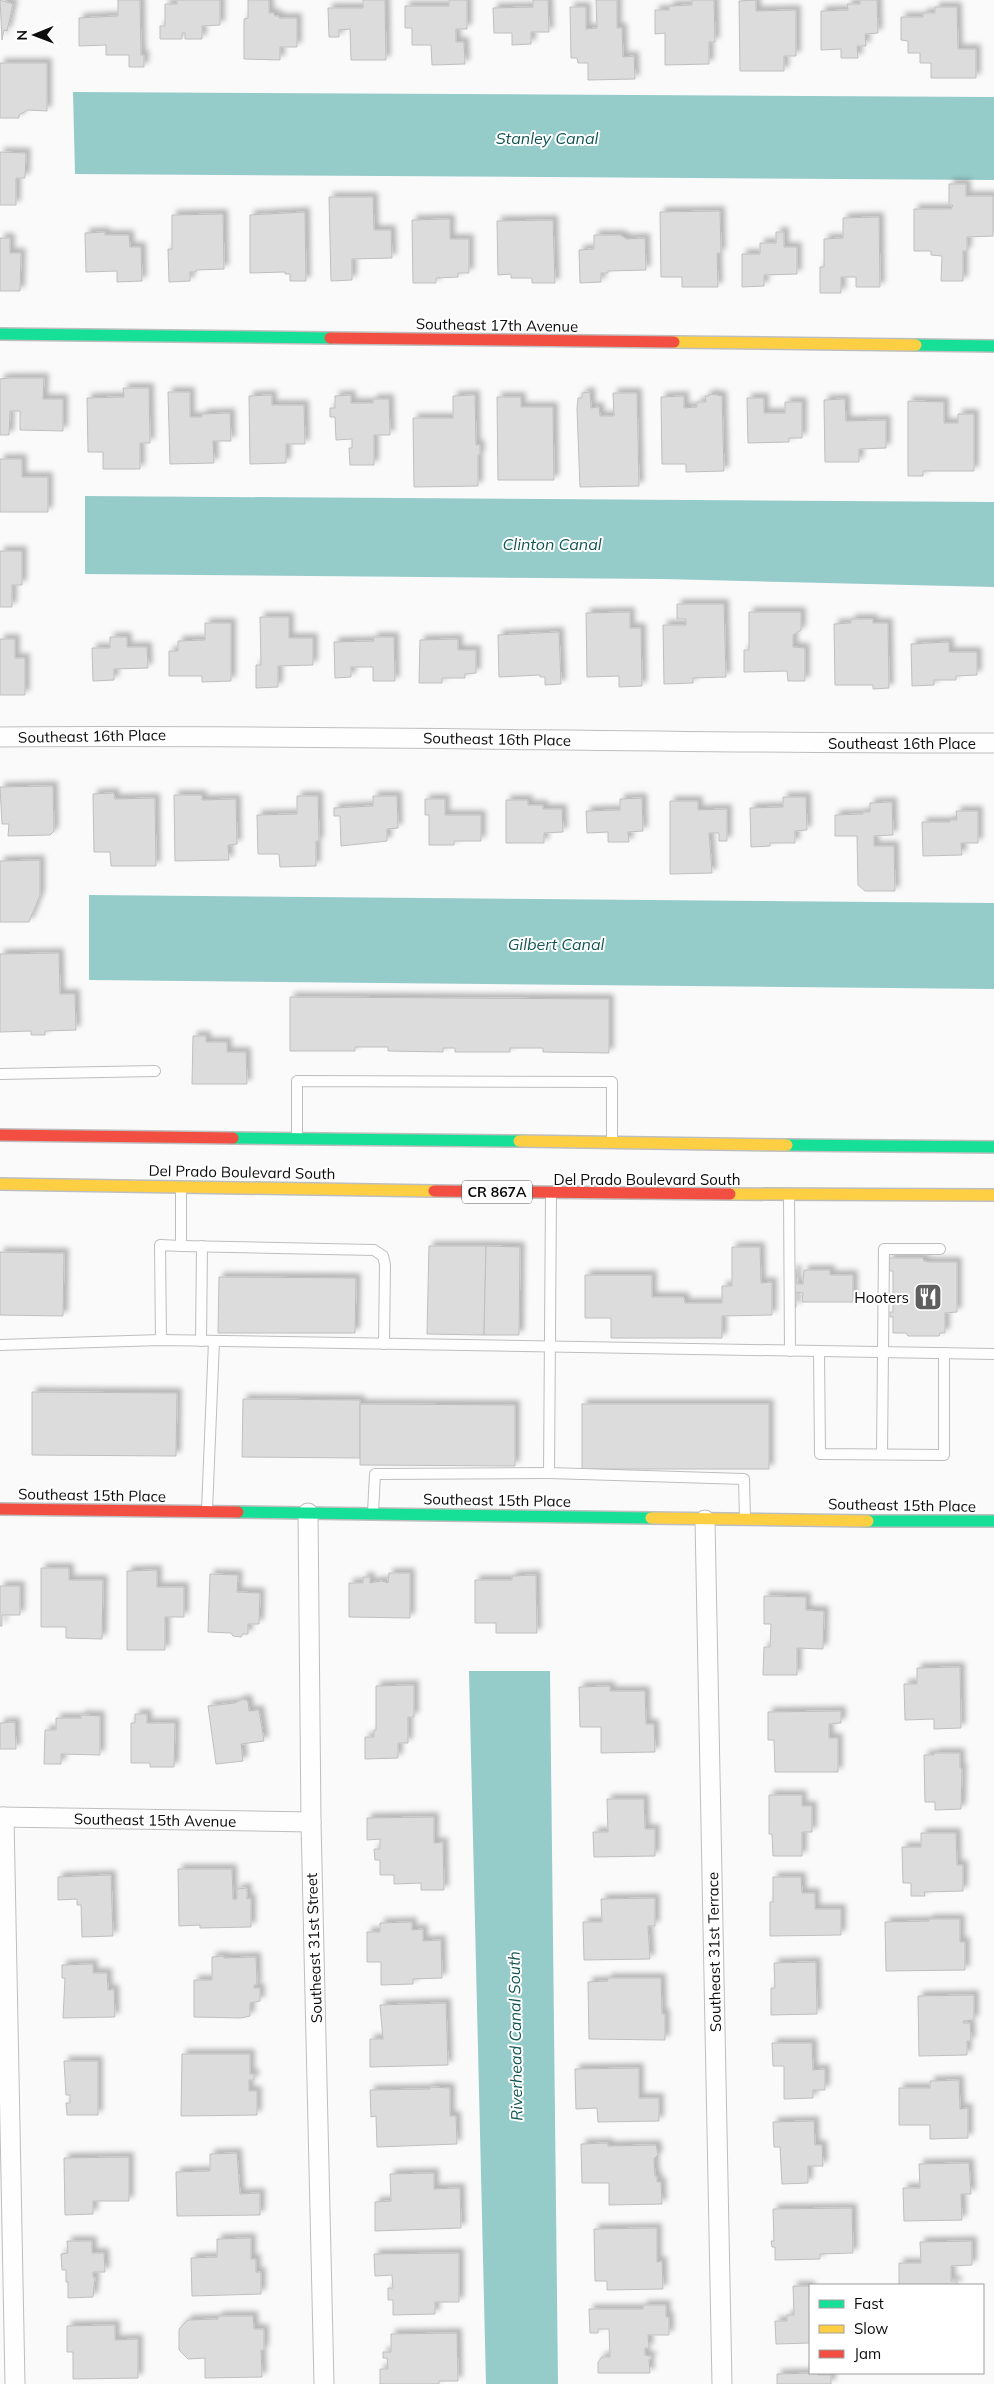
<svg xmlns="http://www.w3.org/2000/svg" width="994" height="2384" font-family="Mulish,sans-serif">
<style>
.water{fill:#95cbc9}
.building{fill:#dddcdd;stroke:#c0bfc0;filter:url(#shadow)}
.lines{fill:none;stroke-linecap:round;stroke-linejoin:round}
.lane-casing{stroke:#bfbebf;stroke-width:12}
.street-casing{stroke:#bfbebf;stroke-width:21}
.fast-casing{stroke:#bfbebf;stroke-width:14}
.slow-casing{stroke:#bfbebf;stroke-width:14}
.jam-casing{stroke:#bfbebf;stroke-width:14}
.lane{stroke:#fefefe;stroke-width:10}
.street{stroke:#fefefe;stroke-width:19}
.fast{stroke:#16e098;stroke-width:11}
.slow{stroke:#ffcf43;stroke-width:11}
.jam{stroke:#f24e42;stroke-width:11}
.labels{text-anchor:middle;dominant-baseline:central;stroke-width:4;stroke-linejoin:round;paint-order:stroke}
.shield{fill:#fff;stroke:#565556;stroke-width:1}
.shield-label{font-size:14px;font-weight:bold;fill:#0d0c0d}
.street-label{font-size:15px;fill:#0d0c0d;stroke:#fff}
.poi-label{font-size:15px;fill:#0d0c0d;stroke:#fff;text-anchor:end}
.water-label{font-size:16px;font-style:italic;fill:#125654;stroke:#fff}
</style>
<defs>
<filter id="shadow"><feDropShadow dx="4.5" dy="-4.5" stdDeviation="2.5" flood-color="#0004"/></filter>
</defs>
<rect width="100%" height="100%" fill="#fbfafb"/>
<g class="water">
<polygon points="73,92 994,97 994,180 75,174"/>
<polygon points="85,496 994,502 994,587 663,579 85,574"/>
<polygon points="89,895 994,903 994,989 89,980"/>
<polygon points="469,1671 550,1671 558,2384 486,2384"/>
</g>
<g class="building">
<polygon points="0,0 13,4 7,31 4,30 2,40"/>
<polygon points="118,0 140,0 141,55 144,55 144,67 129,67 129,55 106,55 106,45 79,46 79,18 118,16"/>
<polygon points="177,0 220,0 220,25 202,26 202,39 185,39 185,33 182,33 182,39 160,39 160,26 165,26 165,4 177,4"/>
<polygon points="248,0 269,0 269,13 274,13 275,16 279,16 279,18 297,18 297,47 280,47 280,60 244,59 244,19 248,18"/>
<polygon points="363,0 385,0 386,60 351,60 350,29 339,30 339,37 329,37 328,8 363,8"/>
<polygon points="449,0 467,0 467,29 456,29 456,42 464,42 465,64 432,65 431,45 412,45 412,28 405,28 405,6 449,6"/>
<polygon points="533,0 548,0 549,32 531,32 531,44 512,45 512,33 494,33 493,8 533,7"/>
<polygon points="596,0 617,0 617,28 622,28 623,57 634,56 635,79 588,80 588,63 578,63 577,58 571,58 570,7 586,7 586,29 597,28"/>
<polygon points="692,0 714,0 715,42 709,42 709,64 665,65 665,33 655,34 655,10 669,10 669,6 692,5"/>
<polygon points="756,0 756,11 796,10 796,56 784,56 784,71 740,71 739,1"/>
<polygon points="860,0 877,0 878,33 865,34 866,46 857,46 858,58 841,58 841,49 821,50 821,11 848,10 847,4 860,4"/>
<polygon points="935,7 957,7 958,49 976,49 976,78 931,78 931,63 920,63 920,53 908,53 908,41 901,40 901,17 923,17 923,13 935,13"/>
<polygon points="0,63 47,63 47,111 28,110 19,115 19,118 0,118"/>
<polygon points="0,152 26,153 25,178 16,178 16,205 0,205"/>
<polygon points="949,184 966,184 966,196 993,196 993,236 967,237 967,251 963,251 963,281 941,281 942,256 931,255 931,251 914,251 914,209 951,209 953,205 949,205"/>
<polygon points="329,197 373,197 374,230 391,230 392,258 352,259 352,280 331,281"/>
<polygon points="720,211 721,253 717,253 718,287 682,287 682,277 661,277 660,212"/>
<polygon points="305,212 306,281 290,281 290,274 285,274 285,272 250,273 250,215"/>
<polygon points="223,214 224,269 196,270 196,272 190,272 190,281 169,282 168,249 172,249 172,215"/>
<polygon points="879,217 880,287 856,287 856,277 841,277 841,293 820,293 820,267 824,267 824,239 843,238 843,218"/>
<polygon points="450,219 450,239 469,239 469,273 458,273 458,277 436,278 436,283 413,283 412,220"/>
<polygon points="553,220 555,283 532,283 532,278 511,278 511,274 498,275 497,221"/>
<polygon points="105,232 105,235 129,235 130,247 141,247 142,281 117,282 117,271 86,272 85,233"/>
<polygon points="776,232 784,232 784,247 797,247 797,274 764,275 764,286 742,287 742,254 760,254 760,243 776,243"/>
<polygon points="594,235 620,235 627,239 645,238 646,270 608,271 608,273 601,273 601,282 580,283 579,250 594,249"/>
<polygon points="0,238 10,238 10,253 21,253 20,291 0,291"/>
<polygon points="10,378 44,378 43,399 63,399 63,431 20,430 20,411 10,411 9,435 0,435 0,379"/>
<polygon points="123,388 149,388 150,443 140,443 140,469 103,469 103,452 88,452 87,398 124,397"/>
<polygon points="168,392 190,392 190,417 202,417 202,414 230,413 231,441 213,441 214,463 170,464"/>
<polygon points="590,392 591,408 599,407 600,416 614,416 613,393 637,393 639,486 580,487 577,409 578,398 582,398 582,393"/>
<polygon points="709,394 722,396 724,471 686,472 686,464 662,464 661,397 684,396 684,408 697,407 697,402 706,402 705,396 709,396"/>
<polygon points="272,395 272,405 304,405 305,444 286,444 286,463 250,464 249,396"/>
<polygon points="351,395 351,403 373,403 373,399 389,399 390,435 374,435 374,465 350,465 349,448 352,448 352,439 336,440 335,417 330,417 330,408 335,408 335,396"/>
<polygon points="475,395 476,445 480,445 480,455 478,455 478,486 414,487 413,418 453,418 453,396"/>
<polygon points="497,397 521,397 521,407 553,407 554,480 498,480"/>
<polygon points="747,398 764,398 764,413 785,413 785,402 802,402 802,438 789,438 789,442 748,443"/>
<polygon points="845,399 846,421 886,420 886,448 859,449 859,462 825,462 824,400"/>
<polygon points="908,401 944,402 944,423 958,423 958,414 974,414 974,471 923,471 923,476 908,476"/>
<polygon points="0,459 22,459 22,477 48,477 48,512 0,512"/>
<polygon points="0,551 22,551 22,585 12,585 12,607 0,607"/>
<polygon points="677,604 724,604 726,677 693,678 693,683 664,684 663,625 686,625 686,619 677,619"/>
<polygon points="630,612 630,628 641,628 642,686 619,687 619,676 587,677 586,613"/>
<polygon points="749,612 801,612 801,630 793,635 793,647 805,648 805,681 788,681 787,671 744,672 744,650 749,650"/>
<polygon points="260,617 289,617 289,638 313,638 313,665 278,666 278,687 256,688 256,665 261,665"/>
<polygon points="851,619 873,619 873,623 888,623 889,688 873,689 873,685 835,685 834,624 851,623"/>
<polygon points="205,623 231,623 231,681 202,682 202,676 169,676 169,651 178,651 178,641 205,640"/>
<polygon points="559,632 561,684 545,685 545,677 540,677 540,675 499,677 498,635"/>
<polygon points="110,637 127,637 127,647 147,647 148,668 114,669 114,680 93,681 92,648 110,648"/>
<polygon points="373,637 394,637 395,681 373,681 373,667 351,667 351,677 335,678 334,642 374,641"/>
<polygon points="0,639 15,639 15,658 25,658 25,695 0,695"/>
<polygon points="458,639 458,650 476,650 476,673 465,674 465,678 442,678 442,683 419,683 420,640"/>
<polygon points="949,642 949,652 977,652 977,675 956,676 956,680 934,680 934,685 912,686 911,644"/>
<polygon points="53,786 54,831 50,835 8,836 9,824 2,824 0,787"/>
<polygon points="114,793 115,799 155,798 156,866 111,866 110,852 94,852 93,794"/>
<polygon points="174,795 202,795 202,800 236,799 237,844 228,845 229,860 175,861"/>
<polygon points="297,796 318,796 319,841 316,841 316,866 280,867 279,854 258,854 257,815 297,814"/>
<polygon points="373,796 397,796 398,828 387,829 387,841 341,846 340,816 334,816 334,808 373,806"/>
<polygon points="783,797 806,797 807,830 795,831 795,843 770,843 770,846 751,847 750,808 783,807"/>
<polygon points="642,798 643,831 628,832 629,842 608,842 608,832 587,833 586,811 620,810 620,799"/>
<polygon points="425,799 445,799 445,815 481,815 481,841 454,841 454,845 429,845 429,815 425,815"/>
<polygon points="506,800 528,800 528,805 543,805 543,809 562,809 563,832 544,833 544,843 506,843"/>
<polygon points="670,801 698,801 698,810 727,809 727,841 719,841 719,833 709,833 712,873 670,874"/>
<polygon points="892,802 893,835 874,836 874,846 894,846 895,891 865,891 858,885 857,836 835,836 835,815 863,814 863,812 870,812 870,803"/>
<polygon points="956,811 978,811 978,843 961,843 962,855 923,856 922,822 950,822 950,820 957,820"/>
<polygon points="40,860 40,895 29,922 0,922 0,861"/>
<polygon points="59,953 60,994 75,994 76,1030 45,1031 45,1035 31,1035 31,1031 0,1032 0,954"/>
<polygon points="290,997 609,999 609,1053 543,1052 543,1048 510,1048 510,1052 455,1052 455,1048 443,1048 443,1052 388,1051 388,1047 355,1047 355,1051 290,1051"/>
<polygon points="193,1036 206,1036 206,1042 227,1042 227,1052 246,1052 247,1084 192,1084"/>
<polygon points="429,1246 486,1246 484,1335 427,1334"/>
<polygon points="486,1246 520,1247 519,1335 484,1335"/>
<polygon points="732,1247 760,1247 761,1283 772,1282 772,1315 722,1316 722,1338 611,1338 611,1318 585,1318 585,1275 652,1275 652,1297 684,1297 685,1303 722,1303 722,1286 732,1286"/>
<polygon points="0,1252 64,1253 63,1316 0,1315"/>
<polygon points="888,1258 923,1258 924,1261 931,1262 957,1262 957,1312 945,1313 945,1333 940,1333 939,1336 908,1336 906,1333 893,1333 893,1317 890,1317 890,1312 893,1312 893,1271 889,1271"/>
<polygon points="792,1270 796,1270 797,1284 803,1284 804,1270 830,1270 830,1275 853,1275 853,1302 802,1302 803,1293 796,1292 796,1307 792,1307"/>
<polygon points="219,1277 356,1278 355,1333 218,1333"/>
<polygon points="32,1392 177,1393 176,1456 32,1455"/>
<polygon points="243,1399 360,1400 360,1458 242,1457"/>
<polygon points="360,1404 515,1405 515,1466 360,1465"/>
<rect x="582" y="1404" width="187" height="65"/>
<polygon points="41,1568 69,1568 69,1580 103,1580 102,1639 66,1638 66,1627 41,1627"/>
<polygon points="157,1570 157,1587 184,1587 184,1617 165,1617 165,1650 127,1650 127,1571"/>
<polygon points="389,1573 410,1573 410,1618 349,1617 349,1583 363,1583 363,1577 370,1577 370,1583 382,1581 388,1583"/>
<polygon points="210,1574 238,1575 237,1592 260,1593 259,1624 248,1624 248,1634 243,1634 241,1637 233,1636 231,1633 208,1632"/>
<polygon points="536,1575 537,1633 496,1633 496,1623 475,1623 475,1580 512,1580 512,1576"/>
<polygon points="0,1586 20,1586 20,1615 2,1615 2,1626 0,1626"/>
<polygon points="764,1596 806,1597 806,1610 824,1611 823,1649 797,1648 797,1675 763,1675 764,1647 770,1647 771,1624 764,1624"/>
<polygon points="960,1667 961,1728 934,1729 934,1719 905,1720 904,1684 917,1684 917,1668"/>
<polygon points="414,1685 414,1717 408,1717 408,1743 398,1743 398,1758 365,1759 365,1737 374,1737 374,1730 376,1730 376,1686"/>
<polygon points="610,1686 610,1691 645,1691 646,1724 654,1724 655,1752 601,1753 601,1727 580,1727 579,1687"/>
<polygon points="243,1699 248,1701 249,1711 259,1710 264,1741 241,1744 243,1761 216,1764 208,1706 235,1703"/>
<polygon points="841,1711 841,1723 829,1724 829,1738 838,1738 838,1772 775,1772 774,1740 768,1740 768,1712"/>
<polygon points="135,1714 147,1714 147,1723 175,1723 174,1767 150,1767 150,1763 131,1763 131,1723 135,1723"/>
<polygon points="81,1715 100,1716 100,1755 61,1754 61,1764 44,1764 45,1730 56,1730 56,1718 81,1718"/>
<polygon points="15,1722 16,1749 0,1749 0,1723"/>
<polygon points="934,1753 960,1753 960,1768 962,1768 961,1809 935,1810 935,1802 925,1802 924,1755 934,1755"/>
<polygon points="769,1795 802,1795 802,1806 812,1806 812,1832 802,1832 802,1856 773,1856 772,1834 769,1834"/>
<polygon points="607,1799 644,1799 645,1829 655,1829 655,1856 594,1857 593,1832 608,1832"/>
<polygon points="434,1817 434,1843 443,1842 444,1890 421,1890 421,1883 394,1884 394,1875 380,1875 380,1860 375,1860 374,1849 380,1849 380,1839 367,1840 367,1818"/>
<polygon points="921,1833 956,1833 957,1865 963,1865 963,1891 924,1892 925,1896 911,1896 911,1883 903,1883 902,1847 921,1847"/>
<polygon points="178,1869 232,1869 233,1899 237,1899 237,1889 247,1888 247,1899 251,1898 251,1927 200,1928 200,1925 179,1926"/>
<polygon points="111,1875 113,1936 82,1937 81,1905 77,1905 77,1899 58,1900 58,1877"/>
<polygon points="773,1877 801,1877 802,1893 815,1893 815,1909 841,1909 841,1935 770,1936 770,1902 773,1902"/>
<polygon points="655,1898 655,1926 648,1926 650,1959 584,1960 583,1922 602,1922 601,1899"/>
<polygon points="929,1919 960,1919 960,1942 965,1942 965,1970 886,1971 885,1922 929,1921"/>
<polygon points="412,1922 412,1930 423,1929 423,1941 441,1940 442,1978 413,1979 413,1984 381,1985 381,1962 367,1962 367,1932 380,1932 380,1923"/>
<polygon points="224,1956 224,1958 256,1957 257,1985 254,1985 254,1988 260,1988 260,2001 250,2003 250,2016 241,2018 194,2017 194,1980 212,1980 212,1957"/>
<polygon points="816,1962 817,2014 771,2015 771,1988 775,1988 774,1963"/>
<polygon points="93,1964 93,1973 107,1973 108,1990 114,1989 115,2017 63,2018 65,1978 62,1978 62,1965"/>
<polygon points="607,1978 661,1978 662,2014 665,2014 665,2040 589,2039 588,1982 608,1981"/>
<polygon points="974,1995 974,2020 963,2021 963,2023 970,2023 971,2041 967,2041 967,2055 919,2056 918,1996"/>
<polygon points="446,2003 448,2065 370,2067 370,2039 383,2039 380,2005"/>
<polygon points="772,2043 812,2043 813,2070 825,2069 825,2090 813,2090 813,2098 784,2099 784,2066 773,2066"/>
<polygon points="182,2054 250,2054 250,2074 254,2074 254,2080 249,2080 249,2091 257,2091 257,2115 181,2116"/>
<polygon points="64,2061 98,2061 98,2115 67,2115 66,2103 70,2103 70,2095 66,2095"/>
<polygon points="639,2068 639,2098 659,2098 659,2121 598,2122 597,2108 576,2109 575,2069"/>
<polygon points="959,2080 960,2109 968,2108 968,2138 930,2139 930,2125 899,2125 899,2088 930,2088 930,2081"/>
<polygon points="430,2087 450,2088 450,2116 456,2116 457,2144 377,2147 376,2116 371,2117 370,2090 430,2089"/>
<polygon points="814,2121 815,2145 822,2145 823,2166 808,2166 808,2183 782,2184 780,2147 774,2147 773,2122"/>
<polygon points="608,2143 608,2146 656,2145 658,2155 654,2159 655,2176 657,2176 657,2182 661,2182 662,2204 609,2205 609,2183 582,2183 581,2144"/>
<polygon points="237,2153 240,2194 260,2193 260,2215 177,2216 176,2172 210,2171 210,2154"/>
<polygon points="129,2157 129,2201 93,2201 93,2214 65,2215 64,2158"/>
<polygon points="969,2163 971,2194 961,2194 962,2220 904,2221 903,2188 920,2188 919,2164"/>
<polygon points="434,2173 434,2189 460,2188 461,2228 375,2231 375,2202 391,2201 390,2174"/>
<polygon points="852,2208 853,2253 820,2254 820,2259 775,2260 775,2247 772,2247 771,2241 774,2241 773,2209"/>
<polygon points="657,2228 657,2262 662,2261 663,2289 607,2290 607,2281 595,2281 594,2229"/>
<polygon points="251,2238 251,2259 256,2259 256,2272 261,2272 261,2294 192,2296 191,2258 217,2257 217,2239"/>
<polygon points="67,2241 92,2241 92,2253 104,2253 105,2272 93,2272 93,2277 95,2277 93,2297 68,2298 68,2282 66,2282 66,2270 62,2270 61,2254 68,2253"/>
<polygon points="972,2241 972,2265 951,2266 951,2281 957,2281 957,2285 899,2285 899,2263 921,2263 920,2242"/>
<polygon points="459,2253 459,2302 435,2302 435,2314 393,2315 393,2300 388,2300 388,2288 393,2288 392,2275 375,2276 374,2254"/>
<polygon points="793,2286 810,2286 810,2343 776,2344 775,2321 787,2321 787,2315 794,2315"/>
<polygon points="643,2305 666,2305 666,2317 669,2317 669,2335 648,2335 649,2348 645,2348 645,2355 653,2357 649,2360 650,2373 598,2373 598,2362 602,2357 610,2357 609,2329 598,2329 598,2333 590,2333 589,2309 643,2309"/>
<polygon points="218,2316 253,2316 254,2329 264,2329 264,2350 261,2350 262,2377 205,2378 205,2358 188,2359 179,2350 179,2329 188,2320 218,2319"/>
<polygon points="115,2325 115,2340 138,2339 138,2378 73,2379 73,2352 67,2352 67,2326"/>
<polygon points="457,2333 458,2381 439,2381 439,2384 380,2384 380,2369 388,2369 387,2358 383,2358 383,2352 391,2352 391,2334"/>
<polygon points="818,2373 818,2375 831,2375 831,2384 777,2384 777,2374"/>
</g>
<g class="lines">
<defs>
<g id="lane">
<polyline points="0,1074 155,1071"/>
<polyline points="297,1138 297,1081 612,1082 612,1142"/>
<polyline points="551,1194 549,1473 744,1479 745,1519"/>
<polyline points="789,1194 790,1351"/>
<polyline points="181,1246 374,1250 383,1256 385,1265 384,1344"/>
<polyline points="161,1340 160,1245 181,1246 181,1187"/>
<polyline points="201,1341 202,1246"/>
<polyline points="0,1345 161,1340 994,1354"/>
<polyline points="819,1351 820,1454 944,1455 944,1353"/>
<polyline points="882,1454 884,1249 940,1249"/>
<polyline points="207,1510 214,1341"/>
<polyline points="373,1512 375,1474 549,1473"/>
</g>
<g id="street">
<path d="M0 737C331 734 663 744 994 743"/>
<polyline points="308,1513 311,1822 324,2384"/>
<polyline points="705,1520 722,2384"/>
<polyline points="0,1817 311,1822"/>
<polyline points="4,1817 15,2384"/>
</g>
<g id="fast">
<polyline points="0,334 330,338"/>
<polyline points="916,345 994,346"/>
<polyline points="233,1138 519,1141"/>
<polyline points="787,1145 994,1147"/>
<polyline points="238,1512 651,1518"/>
<polyline points="868,1521 994,1521"/>
</g>
<g id="slow">
<polyline points="674,342 916,345"/>
<polyline points="519,1141 787,1145"/>
<polyline points="0,1184 434,1191"/>
<polyline points="730,1194 994,1195"/>
<polyline points="651,1518 868,1521"/>
</g>
<g id="jam">
<polyline points="330,338 674,342"/>
<polyline points="0,1135 233,1138"/>
<polyline points="434,1191 730,1194"/>
<polyline points="0,1509 238,1512"/>
</g>
</defs>
<use href="#lane" class="lane-casing"/>
<use href="#street" class="street-casing"/>
<use href="#fast" class="fast-casing"/>
<use href="#slow" class="slow-casing"/>
<use href="#jam" class="jam-casing"/>
<use href="#lane" class="lane"/>
<use href="#street" class="street"/>
<use href="#fast" class="fast"/>
<use href="#slow" class="slow"/>
<use href="#jam" class="jam"/>
</g>
<defs>
<symbol id="restaurant-square" viewBox="-11 -11 22 22"><rect x="-9" y="-9" width="18" height="18" rx="4" fill="#605f60" stroke="#fff"/><path d="M-5-6h1v4h1v-4h1v4h1v-4h1v5L-1.5 .5V6h-2V.5L-5-1ZM5-6V6H3V1.5H1.5Q1.5-4 5-6Z" fill="#fff"/></symbol>
</defs>
<g fill-rule="evenodd">
<use href="#restaurant-square" x="912" y="1281" width="32" height="32"/>
</g>
<g class="labels">
<rect class="shield" x="462" y="1180.5" width="70" height="23" rx="4"/>
<g class="shield-label">
<text x="497" y="1192">CR 867A</text>
</g>
<g class="street-label">
<text transform="translate(497 325) rotate(1)">Southeast 17th Avenue</text>
<text transform="translate(92 736) rotate(-1)">Southeast 16th Place</text>
<text transform="translate(497 739) rotate(1)">Southeast 16th Place</text>
<text x="902" y="743">Southeast 16th Place</text>
<text transform="translate(242 1172) rotate(1)">Del Prado Boulevard South</text>
<text x="647" y="1179">Del Prado Boulevard South</text>
<text transform="translate(92 1495) rotate(1)">Southeast 15th Place</text>
<text transform="translate(497 1500) rotate(1)">Southeast 15th Place</text>
<text transform="translate(902 1505) rotate(1)">Southeast 15th Place</text>
<text transform="translate(155 1820) rotate(1)">Southeast 15th Avenue</text>
<text transform="translate(314 1948) rotate(-92)">Southeast 31st Street</text>
<text transform="translate(714 1952) rotate(-91)">Southeast 31st Terrace</text>
</g>
<g class="poi-label">
<text x="909" y="1297">Hooters</text>
</g>
<g class="water-label">
<text x="547" y="138">Stanley Canal</text>
<text x="552" y="544">Clinton Canal</text>
<text x="556" y="944">Gilbert Canal</text>
<text transform="translate(515 2036) rotate(-91)">Riverhead Canal South</text>
</g>
</g>
<rect x="809" y="2284" width="175" height="90" fill="#ffffff" stroke="#9e9e9e"/>
<rect x="819" y="2300" width="25" height="8" fill="#16e098" stroke="#9e9e9e"/>
<text x="854" y="2309" font-size="15" fill="#0d0c0d">Fast</text>
<rect x="819" y="2325" width="25" height="8" fill="#ffcf43" stroke="#9e9e9e"/>
<text x="854" y="2334" font-size="15" fill="#0d0c0d">Slow</text>
<rect x="819" y="2350" width="25" height="8" fill="#f24e42" stroke="#9e9e9e"/>
<text x="854" y="2359" font-size="15" fill="#0d0c0d">Jam</text>
<g transform="translate(35 35) rotate(269)" stroke="#ffffff" stroke-width="4" paint-order="stroke">
<path d="M0-4L9 19L0 12L-9 19Z" fill="#0d0c0d"/>
<text y="-8" font-size="14" font-weight="bold" text-anchor="middle" fill="#0d0c0d">N</text>
</g>
</svg>
